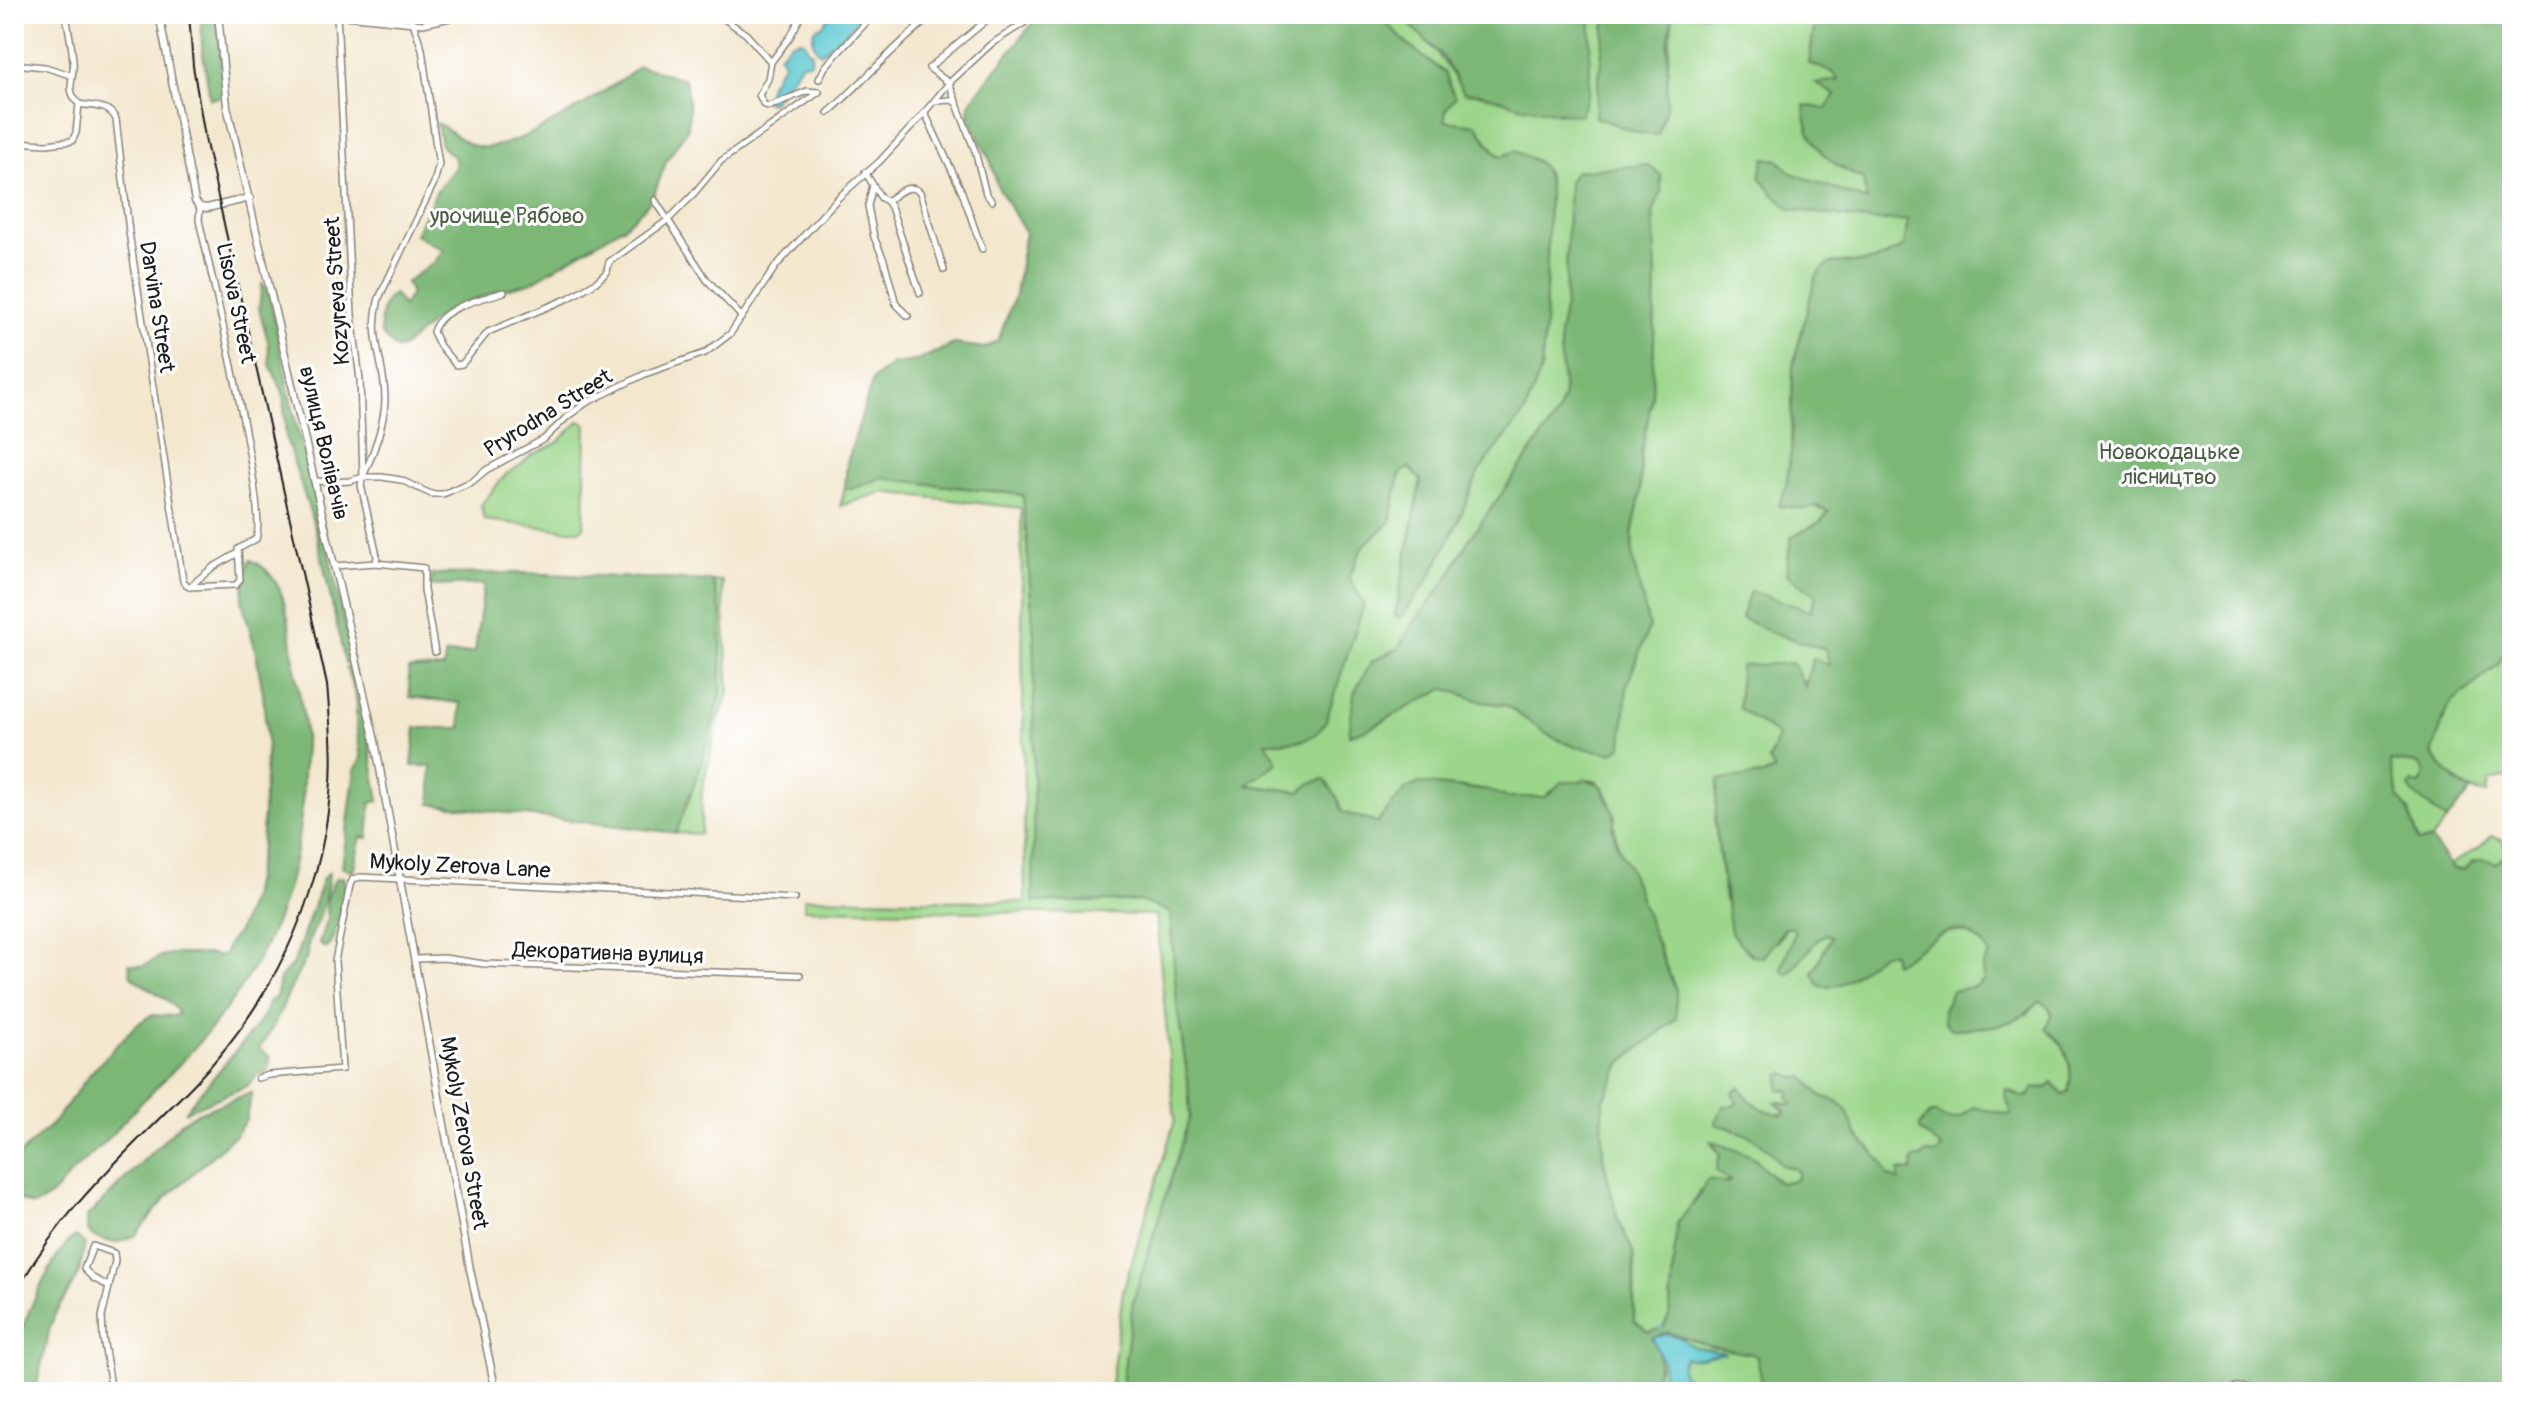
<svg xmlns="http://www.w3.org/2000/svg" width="2526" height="1406" font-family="Pangolin,sans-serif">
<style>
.green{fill:#9bd68a;stroke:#5c7953;stroke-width:2;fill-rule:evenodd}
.forest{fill:#7cb776;stroke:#4c6a49;stroke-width:2}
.water{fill:#5cc9d1;stroke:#3c7276;stroke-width:2}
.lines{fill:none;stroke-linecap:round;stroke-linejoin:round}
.stream{stroke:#5cc9d1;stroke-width:2}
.minor-casing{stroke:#888275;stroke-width:8}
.tertiary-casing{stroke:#888275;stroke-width:9}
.minor{stroke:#fff;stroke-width:5}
.tertiary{stroke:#fff;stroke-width:6}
.rail{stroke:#1c1c1c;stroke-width:2}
.labels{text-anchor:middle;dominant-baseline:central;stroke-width:6;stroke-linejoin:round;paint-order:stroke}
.park-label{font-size:22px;fill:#485d42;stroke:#fff}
.street-label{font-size:22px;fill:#1c1c1c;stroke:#fff}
</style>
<rect width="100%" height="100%" fill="#fff"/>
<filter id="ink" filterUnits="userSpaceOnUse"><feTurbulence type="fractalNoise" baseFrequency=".0125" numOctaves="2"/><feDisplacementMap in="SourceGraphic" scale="16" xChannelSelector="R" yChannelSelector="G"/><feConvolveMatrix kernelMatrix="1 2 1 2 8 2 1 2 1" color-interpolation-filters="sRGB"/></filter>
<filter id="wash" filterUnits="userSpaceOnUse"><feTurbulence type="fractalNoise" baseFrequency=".006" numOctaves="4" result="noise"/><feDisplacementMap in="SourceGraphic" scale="32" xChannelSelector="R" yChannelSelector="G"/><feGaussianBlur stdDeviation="1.8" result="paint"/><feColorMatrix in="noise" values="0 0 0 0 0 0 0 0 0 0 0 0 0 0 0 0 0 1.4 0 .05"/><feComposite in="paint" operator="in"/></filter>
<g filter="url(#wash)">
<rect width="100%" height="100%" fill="#f3e7ce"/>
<g class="green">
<path d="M1378 14H1399C1427 38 1446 62 1464 93 1496 94 1528 108 1560 114L1589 91 1591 14H1606L1595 117 1617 124 1667 75 1673 14H1816L1809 63 1832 72 1840 81 1817 83 1835 95 1826 109 1840 168 1863 179 1867 202 1791 173 1778 160 1764 158 1871 221 1908 220 1904 246C1874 263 1866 264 1833 262L1815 279 1793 366 1791 451 1786 487 1779 506C1796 508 1814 505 1829 512L1820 522 1791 538 1817 594 1810 611 1773 633 1826 649 1831 666 1813 658 1804 688 1739 707 1778 736 1769 760 1775 769 1763 775 1718 781 1715 823 1725 901 1777 942 1786 928 1792 927 1795 932 1782 967 1788 974 1819 938 1826 934 1831 937 1813 973 1874 958 1883 953H1892L1894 962 1900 961C1931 939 1960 911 1990 954L1982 972 1984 980 1976 986 2027 1015 2040 1001C2055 1009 2051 1019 2050 1034 2070 1046 2073 1073 2068 1093L2062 1095 2049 1087 2034 1088 2030 1096 2022 1097 2012 1091 2007 1099 2012 1113 2009 1115 1973 1107C1962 1119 1950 1124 1937 1113H1931L1919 1126V1130L1943 1148 1937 1154 1926 1153 1923 1157 1912 1161V1171L1901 1170 1899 1181H1894L1887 1175 1882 1162 1856 1134 1846 1108 1837 1101 1821 1096 1814 1088 1785 1073 1787 1090 1794 1102 1792 1105 1779 1101V1106L1787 1113C1768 1117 1749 1103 1740 1087L1737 1103 1721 1114 1716 1124C1744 1131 1765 1140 1782 1165L1795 1168 1800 1173 1796 1180 1779 1183 1752 1156 1712 1144 1720 1155 1717 1164 1730 1181 1699 1191C1695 1205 1684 1212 1677 1224L1669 1316 1663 1329 1648 1332 1634 1321 1635 1273 1633 1252 1617 1217 1603 1157 1602 1112 1604 1099 1622 1062 1676 1019V991L1618 845C1613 830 1614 781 1590 780 1586 780 1582 782 1578 782 1562 783 1557 786 1545 797H1505L1489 791 1464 787 1405 791 1378 823 1341 812 1337 797 1311 783 1301 792 1246 785 1278 763 1265 742 1303 741 1349 577 1363 546 1390 522 1400 475 1408 467 1421 480 1395 615 1400 618 1430 577 1457 524 1479 471 1525 412 1541 370 1545 327 1549 191 1547 171C1506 159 1500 164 1477 125L1445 121V73L1409 46ZM1605 170 1661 191 1653 213 1656 278 1652 398 1641 454 1640 496 1632 534 1633 560 1649 627 1627 685 1622 746 1550 736 1505 705 1483 702 1444 688 1368 729 1349 735 1353 712 1387 653 1398 649 1408 631 1450 575 1468 541 1556 417 1564 395 1559 334 1565 307 1569 182 1576 171Z"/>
<polygon points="580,421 586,425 584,527 579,530 565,530 484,520 481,505 506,474 521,465 531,455 557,443"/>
<polygon points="881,478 1023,495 1034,635 1034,902 1140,901 1170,912 1177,1006 1188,1080 1190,1116 1133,1302 1121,1392 1110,1392 1123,1291 1175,1120 1156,915 804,909 804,898 1025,902 1021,508 883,492 840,506 845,488 852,489"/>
<polygon points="713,581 722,581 729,692 716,727 702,791 701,834 676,833 700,768 721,615"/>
<path d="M2512 634V780L2504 778 2489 781 2487 794C2461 790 2447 773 2432 754L2448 706 2498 665Z"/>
<path d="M2390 761 2419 764 2425 772C2423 783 2420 785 2409 786 2416 800 2435 809 2446 821L2431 840 2418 842 2409 811 2399 799Z"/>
<polygon points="2491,836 2503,841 2507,854 2496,863 2473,861 2463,870 2452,869 2451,864 2479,848"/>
<polygon points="1668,1332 1713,1347 1752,1354 1757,1357 1764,1389 1758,1392 1650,1392 1660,1367 1658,1353 1660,1335"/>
</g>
<g class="forest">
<polygon points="201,14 216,14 224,96 210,99 202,47"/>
<path d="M1040 14H1378L1409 46 1445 73 1455 98 1446 109 1445 121 1477 125 1488 144 1500 157 1515 151C1540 163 1546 161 1549 191L1545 327 1541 370 1525 412 1479 471 1457 524 1430 577 1401 618 1395 616 1421 480 1409 467 1400 475 1390 522 1363 546 1349 577 1364 604 1325 723C1311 746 1290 741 1266 742L1278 762 1247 785 1300 792 1311 783 1324 779 1337 797 1342 812 1377 823 1405 790 1419 783 1490 791 1505 797H1545L1562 782H1581L1585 779 1601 785 1615 816 1613 830 1617 845 1629 867 1662 958 1676 990V1019L1622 1062 1604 1099 1602 1112 1603 1157 1617 1217 1633 1252 1634 1321 1648 1332 1662 1329 1669 1316 1677 1224C1682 1215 1689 1210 1695 1203 1700 1196 1702 1187 1708 1179L1726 1184 1730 1181 1716 1171 1720 1155 1712 1141 1752 1156 1779 1183 1796 1180 1799 1173 1795 1168 1781 1165C1765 1140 1743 1131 1715 1124L1723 1106H1733L1737 1103 1733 1092 1740 1087C1749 1103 1765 1112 1782 1115L1786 1112 1775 1102 1792 1105 1793 1102 1788 1097 1790 1093 1788 1090H1779L1780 1075 1785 1073 1797 1078 1804 1077 1821 1096 1837 1101 1846 1108 1856 1134 1882 1162 1887 1175 1899 1181V1171H1912L1913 1159 1923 1157 1926 1153 1937 1154 1942 1148 1919 1130V1126L1931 1113H1937C1951 1125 1962 1118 1973 1107L2009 1115 2012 1113 2005 1095 2006 1089 2022 1097 2029 1096 2034 1088H2047L2052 1082 2063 1095 2068 1093C2073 1074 2071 1059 2060 1042 2056 1037 2050 1034 2046 1028L2052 1012 2047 1005 2040 1001C2014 1029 1987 1028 1951 1029L1944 1023 1943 1011 1952 991 1976 986 1984 980 1983 965 1990 954C1954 902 1928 950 1894 963L1892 953H1883C1864 965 1844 992 1819 986L1813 973 1831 937 1826 934 1819 938 1789 974 1783 972 1782 967 1795 932 1792 927 1785 928 1763 957 1752 956 1731 933 1715 823 1718 780 1763 775 1775 770 1769 761 1778 736 1739 708 1740 666 1793 663 1805 687 1813 658 1830 665 1825 649 1773 633 1741 618 1750 591 1810 611 1817 595 1786 574 1791 538 1820 522 1829 512 1817 506 1806 509 1779 506 1786 487 1791 451 1793 366 1815 279C1830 253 1843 266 1867 262 1881 261 1892 253 1904 246L1908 220 1871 221 1790 209 1772 193 1760 177 1764 158 1778 160 1791 173 1867 201 1863 179C1827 163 1806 146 1804 105L1826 109 1835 95 1816 83 1839 80 1832 72 1809 63 1816 14H2512V634L2498 665 2448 706 2432 755 2457 783 2471 791 2446 821C2434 808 2420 803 2409 788L2411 783 2419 785 2423 781 2425 772 2419 764 2390 761 2399 799 2409 811 2418 842 2431 840 2453 869 2463 870C2474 860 2482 856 2496 863L2507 854 2512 845V1392H1758L1763 1388 1757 1357 1752 1354 1713 1347 1668 1332 1660 1335C1657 1361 1662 1367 1650 1392H1121L1133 1302 1190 1116 1188 1080 1177 1006 1170 912 1140 901 1033 902 1034 635 1023 495 881 478 852 489 845 488 847 463 873 379 892 364 916 361 954 344 985 348 998 341 1015 295 1025 232 997 185 991 162 969 118V103Z"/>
<polygon points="1399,14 1591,14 1589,91 1580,116 1524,107 1481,94 1464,93 1443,57"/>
<polygon points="1606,14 1673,14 1668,46 1667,105 1658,135 1638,133 1595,117"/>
<path d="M639 66 685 79 689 109 688 128 667 160 654 194 645 207 623 227 530 283 497 291 444 312 402 348 396 349 381 334C380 320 380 300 394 294L403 306 411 294 406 282 435 262 443 250 415 234 437 190 456 166 454 157 441 146 437 123C452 130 463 145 480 147 517 151 610 90 639 66Z"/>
<polygon points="1647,165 1661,175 1661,192 1653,213 1656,278 1652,398 1641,454 1640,496 1632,534 1633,560 1649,627 1627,685 1622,746 1612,753 1575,747 1550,736 1505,705 1483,702 1444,688 1368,729 1349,735 1354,693 1372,661 1398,649 1408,631 1450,575 1468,541 1556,417 1564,395 1559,334 1565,306 1569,182 1576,171"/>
<polygon points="262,284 268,289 294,415 324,531 353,662 345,663 316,531 286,438 283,392 270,365 268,341 259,309"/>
<path d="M251 560C286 575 289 621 293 654 296 680 303 706 305 732 306 748 303 764 303 780 301 915 246 999 153 1091 129 1114 110 1139 85 1160 68 1173 51 1204 31 1205L14 1197V1160L54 1122 90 1074 135 1026 151 1015 174 1016 178 1014C175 1000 143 987 131 976L129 964 143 966 161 956 171 954H210L217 956 224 954 230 941 238 932 251 898 261 848 267 741 263 693 255 648 242 601 246 568Z"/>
<polygon points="521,573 713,581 721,615 721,694 700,768 676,833 431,804 431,766 412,766 416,728 461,728 460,703 410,697 408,669 444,668 445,655 475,652 484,584 431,586 432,574"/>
<polygon points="346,667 353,667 359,683 379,801 371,803 368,838 361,837 353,872 342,867 355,770 361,758 356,725 356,697"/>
<path d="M329 873C328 889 324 904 319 919 314 931 305 943 308 956 288 987 281 1019 259 1049L271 1057 267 1072 258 1074 247 1086 184 1112 240 1046 263 1017 269 1002 276 997 280 979 294 962 323 878Z"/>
<path d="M343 877C349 890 337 936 327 947H323L319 943 327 920 326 904 329 892 336 878Z"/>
<polygon points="252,1092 246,1120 235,1135 166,1198 135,1236 115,1243 94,1237 87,1231 87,1217 182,1122 193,1115"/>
<path d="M76 1236 85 1244 78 1276 55 1314 49 1331 35 1392H14C14 1380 12 1365 14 1354 19 1329 55 1247 76 1236Z"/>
</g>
<g class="water">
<path d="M831 14H861L841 39 839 37 821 53C812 47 812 39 814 30L823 25Z"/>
<polygon points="799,40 804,41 809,51 812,52 811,62 802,63 772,102 766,102 770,84 784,62 779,55 790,43"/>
<path d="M1668 1334 1681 1338 1694 1347 1726 1353C1711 1354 1698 1361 1685 1358L1681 1366 1682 1373 1695 1386 1691 1389 1680 1385 1676 1392H1663V1362L1652 1338Z"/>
</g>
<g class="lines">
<polyline class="stream" points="1657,1326 1662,1329"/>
</g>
</g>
<g filter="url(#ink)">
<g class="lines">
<defs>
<g id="minor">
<path d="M66 14C68 29 72 45 73 61 75 78 64 89 79 104 94 107 108 104 116 119L129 232 183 581 189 587 236 585 240 580 238 549 256 539C269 510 209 266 199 220L200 207"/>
<polyline points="289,14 337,15 423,24 468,14"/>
<polyline points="337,14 352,315 360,380 363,477 361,485 377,556 376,563"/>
<polyline points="538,14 550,18 566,14"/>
<polyline points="717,14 746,34 771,62 768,79 759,95 764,105 770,106 807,91 818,92"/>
<polyline points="771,62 790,37 799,20"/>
<polyline points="14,64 45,67 70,75"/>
<polyline points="819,79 825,67 874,14"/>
<polyline points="936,101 952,100 957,103"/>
<path d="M828 113C864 81 896 44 934 14"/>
<polyline points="925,113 962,192 982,249"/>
<polyline points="14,142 47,144 72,141 76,133 79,104"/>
<polyline points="865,172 881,198 887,201 891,207 920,293"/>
<polyline points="873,185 868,206 874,237 884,260 896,304 908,316"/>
<polyline points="655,200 707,280 742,317"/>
<path d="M887 201C897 194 909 182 920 192L944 270"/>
<polyline points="992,201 986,194 975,151 949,83 929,68 994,14"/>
<path d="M504 292C482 299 440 307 433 332L440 346 456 365 462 364 488 332 569 298 596 282 607 272 609 262 668 220 691 197 721 161 819 92"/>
<path d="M365 472C374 452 385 421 385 399 385 361 368 339 379 298L434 183 439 164 436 146 422 49 410 14"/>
<polyline points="314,481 333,482 350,481 363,477 382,477 401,480 431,494 443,494 473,481 486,470 544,439 568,416 586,403 645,374 705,353 730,334 776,266 839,197 879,162 919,119 949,83 991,44 1024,23 1032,14"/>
<polyline points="334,566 376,563 424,568 424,590 435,652"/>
<polyline points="189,587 212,568 236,554"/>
<polyline points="416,959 444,958 484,964 800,975"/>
<polyline points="258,1078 269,1075 342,1069 335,961 350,885 353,879 360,877 795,898"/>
<polyline points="108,1286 93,1278 84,1269 93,1246 114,1253 115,1261 102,1317 103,1338 112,1392"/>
<polyline points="2236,1387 2308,1392"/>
</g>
<g id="tertiary">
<polyline points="159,14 195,201 200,207 207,208 250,198"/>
<polyline points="218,14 227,106 375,741 470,1269 496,1392"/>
</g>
</defs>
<use href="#minor" class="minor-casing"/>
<use href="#tertiary" class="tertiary-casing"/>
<use href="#minor" class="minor"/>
<use href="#tertiary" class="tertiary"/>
<path class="rail" d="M14 1297C57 1212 127 1152 193 1085 269 1007 320 903 330 794 334 758 330 722 327 685L206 143 193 66 189 14"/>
</g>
</g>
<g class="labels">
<g class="park-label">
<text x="507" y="216">урочище Рябово</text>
<text x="2169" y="452">Новокодацьке<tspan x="2169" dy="25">лісництво</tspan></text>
</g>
<g class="street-label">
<text transform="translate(337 291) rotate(-94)">Kozyreva Street</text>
<text transform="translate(236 303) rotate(78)">Lisova Street</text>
<text transform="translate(157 307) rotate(81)">Darvina Street</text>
<text transform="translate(548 413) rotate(-32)">Pryrodna Street</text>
<text transform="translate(324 443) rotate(77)">вулиця Волівачів</text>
<text transform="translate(460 866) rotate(3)">Mykoly Zerova Lane</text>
<text transform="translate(608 953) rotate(2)">Декоративна вулиця</text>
<text transform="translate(464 1133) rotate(80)">Mykoly Zerova Street</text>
</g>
</g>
<rect width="2526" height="1406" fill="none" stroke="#fff" stroke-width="48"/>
</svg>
